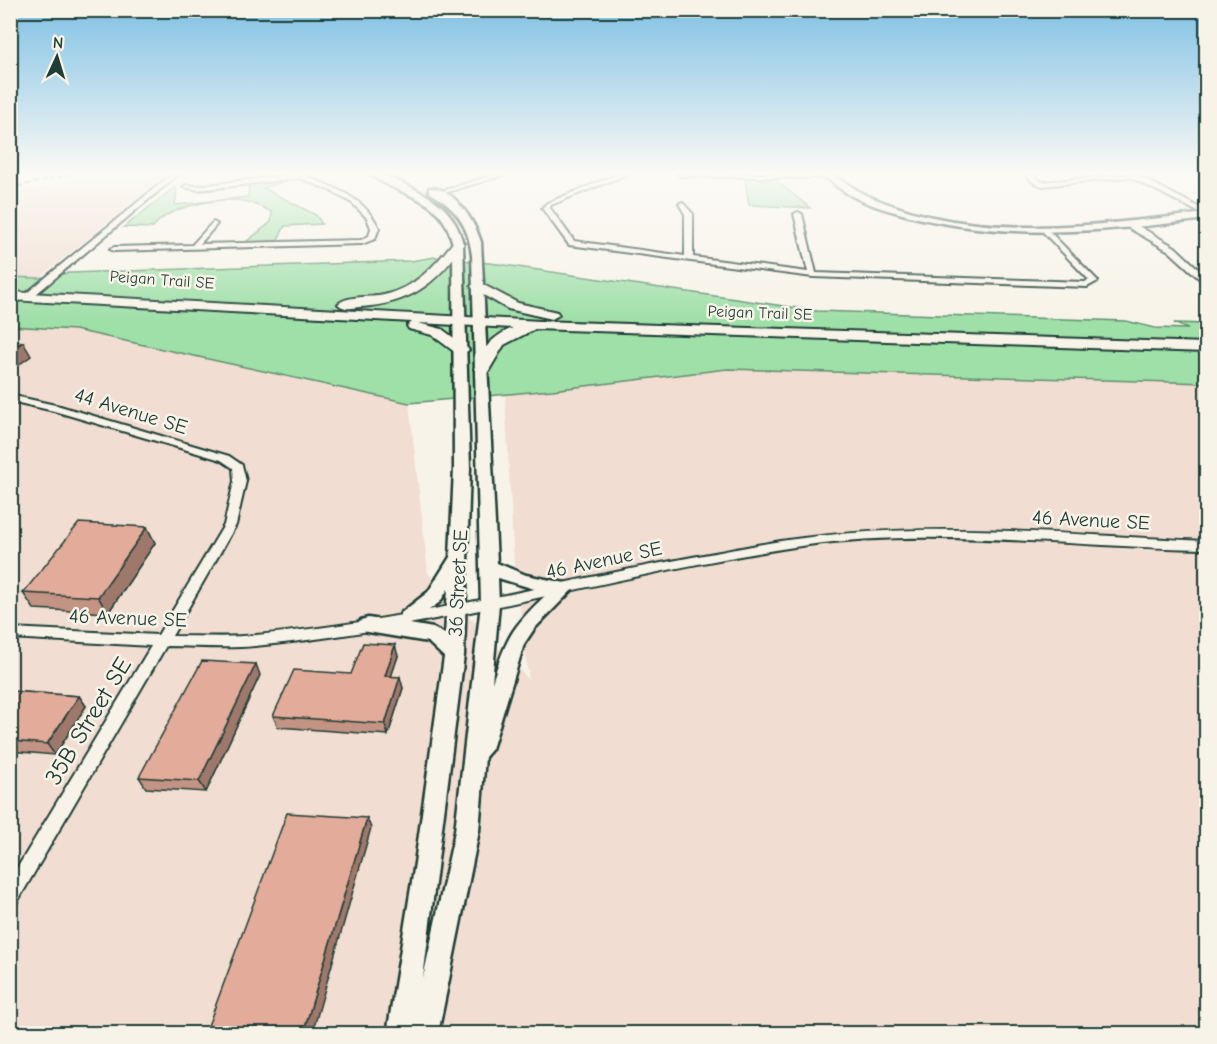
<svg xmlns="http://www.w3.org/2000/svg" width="1217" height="1044" font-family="'Comic Neue',sans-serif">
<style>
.built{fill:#f1ddd1}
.green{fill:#9fdfa8;stroke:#5f8e6e;stroke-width:1.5}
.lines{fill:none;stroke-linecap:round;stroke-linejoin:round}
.street-casing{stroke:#1f3d34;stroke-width:4}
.secondary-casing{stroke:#1f3d34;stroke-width:5}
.primary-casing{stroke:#1f3d34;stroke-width:4}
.street{fill:#f7f3e8;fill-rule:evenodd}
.secondary{fill:#f7f3e8;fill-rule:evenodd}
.primary{fill:#f7f3e8;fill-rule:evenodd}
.rail{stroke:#1f3d34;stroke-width:2;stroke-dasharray:5 3;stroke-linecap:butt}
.wall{fill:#c39384;stroke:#1f3d34;stroke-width:1.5}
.shaded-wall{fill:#9f786c;stroke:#1f3d34;stroke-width:1.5}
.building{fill:#e3ab9a;stroke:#1f3d34;stroke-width:1.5}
.labels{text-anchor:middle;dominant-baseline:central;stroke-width:5;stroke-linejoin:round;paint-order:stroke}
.far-street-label{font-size:16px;fill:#1f3d34;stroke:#f7f3e8}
.street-label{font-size:20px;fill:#1f3d34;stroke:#f7f3e8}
.near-street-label{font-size:24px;fill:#1f3d34;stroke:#f7f3e8}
</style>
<rect width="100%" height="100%" fill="#f7f3e8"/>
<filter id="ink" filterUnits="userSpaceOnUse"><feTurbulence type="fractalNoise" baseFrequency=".0167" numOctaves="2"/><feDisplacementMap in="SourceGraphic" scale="12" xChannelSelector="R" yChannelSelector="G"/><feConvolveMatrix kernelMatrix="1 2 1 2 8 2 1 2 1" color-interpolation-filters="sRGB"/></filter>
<g filter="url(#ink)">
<g class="built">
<polygon points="101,174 167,174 39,278 11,277 10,195"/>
<polygon points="10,326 74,330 409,403 428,573 529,680 514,565 505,394 727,369 1206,383 1206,1033 11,1033"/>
</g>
<g class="green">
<polygon points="745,178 774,179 810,208 749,205"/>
<path d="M290 180 263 188 316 215 322 224 285 226 277 241 246 242 271 222 272 212C260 206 249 201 236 200 214 199 165 207 153 228L124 227 175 187 177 191 175 205 248 197 249 184Z"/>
<polygon points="435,257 498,264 817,311 1126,321 1155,328 1188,329 1174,323 1206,324 1206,383 727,369 552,390 409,403 75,330 11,326 10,277 39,278 69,273 411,261"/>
</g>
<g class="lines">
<defs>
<g id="street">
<polygon points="172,174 179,174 29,300 23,300 23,296"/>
<path d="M296 174H310L308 177C337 189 365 198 379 228L375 239 362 244 114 251 110 249 114 247 192 245 213 222 217 224 200 244 361 240 369 236 371 228 367 218 352 203 331 191 300 178 199 190 183 187 186 185 199 186Z"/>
<polygon points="496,174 507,174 441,194 436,193"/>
<polygon points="618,174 628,174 551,205 550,208 574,241 685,256 685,214 679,204 682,202 693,214 693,257 808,272 794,214 798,212 802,214 816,273 1085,282 1089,280 1044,233 1043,231 1047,229 1098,281 1087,287 813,277 569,245 542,208 547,203"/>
<polygon points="678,174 830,174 832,176 829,178 681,176"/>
<polygon points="1025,174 1032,174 1042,182 1135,174 1206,211 1206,216 1130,177 1042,186 1034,183"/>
<polygon points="1127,223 1133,223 1175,247 1206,276 1206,282 1203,282 1169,251 1127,227"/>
<path d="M10 395 60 406 229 456 242 465 246 481 236 525 172 636C200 636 228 638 256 635 413 621 565 579 720 552 748 547 775 541 803 538 936 521 1072 535 1206 541V549C1071 547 935 527 801 546 618 573 440 629 255 646 226 649 195 646 166 646L16 904 10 907V880L151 646 10 638V628L158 635 224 525 234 481 233 468 221 460 54 411 10 401Z"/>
</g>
<g id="secondary">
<path d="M370 174C384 174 393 179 406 185 435 198 455 211 463 244L470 468 464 655 423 978 455 831 481 604 472 255C468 224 456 208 429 192V188C453 186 475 222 481 242L497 563 526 575 570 584 573 589 534 629 524 644 492 749 485 757 479 831 438 1034H387L415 863 444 657 428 642 368 632 361 630 359 625 361 620 368 618 401 623 399 618 401 613 428 592 450 557 454 468 453 244C441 193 404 200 370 174ZM498 578 548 593C512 627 507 636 492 683L499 604ZM448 589 445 634 433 628 410 624 440 602Z"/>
<path d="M824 174C839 174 853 190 868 196 887 204 908 211 928 216 1019 237 1115 223 1206 213V219C1102 232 998 242 895 212 869 205 842 195 824 174Z"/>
</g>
<g id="primary">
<path d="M458 240 464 244C436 284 410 304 360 307 352 308 344 310 338 304 347 295 371 298 384 295 415 288 435 266 454 241Z"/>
<polygon points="478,282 518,303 557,312 559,315 552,319 508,309 473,289 471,286"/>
<path d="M10 292 540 321 1206 343V352L535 329 504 345 488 372 482 374 474 369C483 349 492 336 513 328L418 323 442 329 466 347 469 350 461 355 456 353 432 335 409 329 407 326 412 322 10 300Z"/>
</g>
</defs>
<use href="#street" class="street-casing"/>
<use href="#secondary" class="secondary-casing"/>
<use href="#primary" class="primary-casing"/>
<use href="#street" class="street"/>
<use href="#secondary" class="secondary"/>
<use href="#primary" class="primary"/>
<polyline class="rail" points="10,188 72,174"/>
</g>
<g class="wall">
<polygon points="147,527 155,543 108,613 34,609 23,593"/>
<polygon points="398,656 391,676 403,688 388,735 278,727 273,716"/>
<polygon points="260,675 206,792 146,788 139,777"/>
<polygon points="10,691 79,696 86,706 55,755 10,751"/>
</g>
<g class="shaded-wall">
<polygon points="23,342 31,356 10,371 10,350"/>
<polygon points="147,527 155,543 108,613 98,597"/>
<polygon points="395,645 398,656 388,686 385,676"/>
<polygon points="256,664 260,675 206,792 199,781"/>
<polygon points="400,677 403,688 388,735 385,724"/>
<polygon points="79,696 86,706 55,755 47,744"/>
<polygon points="367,818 371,828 312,1034 303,1034"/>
</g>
<g class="building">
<polygon points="10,340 23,342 10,350"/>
<polygon points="79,523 147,527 98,597 23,593"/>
<polygon points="363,643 395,645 385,676 400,677 385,724 273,716 294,670 351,674"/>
<polygon points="202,661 256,664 199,781 139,777"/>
<polygon points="10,691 79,696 47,744 10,741"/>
<polygon points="287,813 367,818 303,1034 205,1034"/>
</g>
</g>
<linearGradient id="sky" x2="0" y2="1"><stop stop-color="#7fc0e4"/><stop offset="0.54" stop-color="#fbfaf5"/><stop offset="1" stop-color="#fbfaf5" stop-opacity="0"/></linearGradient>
<rect width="1217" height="321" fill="url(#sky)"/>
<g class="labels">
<g class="far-street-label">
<text transform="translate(162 280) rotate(4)">Peigan Trail SE</text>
<text transform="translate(760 313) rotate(2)">Peigan Trail SE</text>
</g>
<g class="street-label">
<text transform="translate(131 411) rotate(17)">44 Avenue SE</text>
<text transform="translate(1091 520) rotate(3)">46 Avenue SE</text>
<text transform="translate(604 560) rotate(-12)">46 Avenue SE</text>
<text transform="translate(458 583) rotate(-87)">36 Street SE</text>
<text transform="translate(128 618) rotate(2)">46 Avenue SE</text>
</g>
<g class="near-street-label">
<text transform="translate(88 721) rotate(-59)">35B Street SE</text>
</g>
</g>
<rect width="1217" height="1044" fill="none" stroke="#f7f3e8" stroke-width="36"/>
<rect x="18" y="18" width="1181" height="1008" fill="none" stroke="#1f3d34" stroke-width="2" filter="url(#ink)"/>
<g transform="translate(57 57) rotate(4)" stroke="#f7f3e8" stroke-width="4.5" paint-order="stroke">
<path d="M0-4.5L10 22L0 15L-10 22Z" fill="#1f3d34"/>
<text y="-9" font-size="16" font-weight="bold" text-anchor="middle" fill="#1f3d34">N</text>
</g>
</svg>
